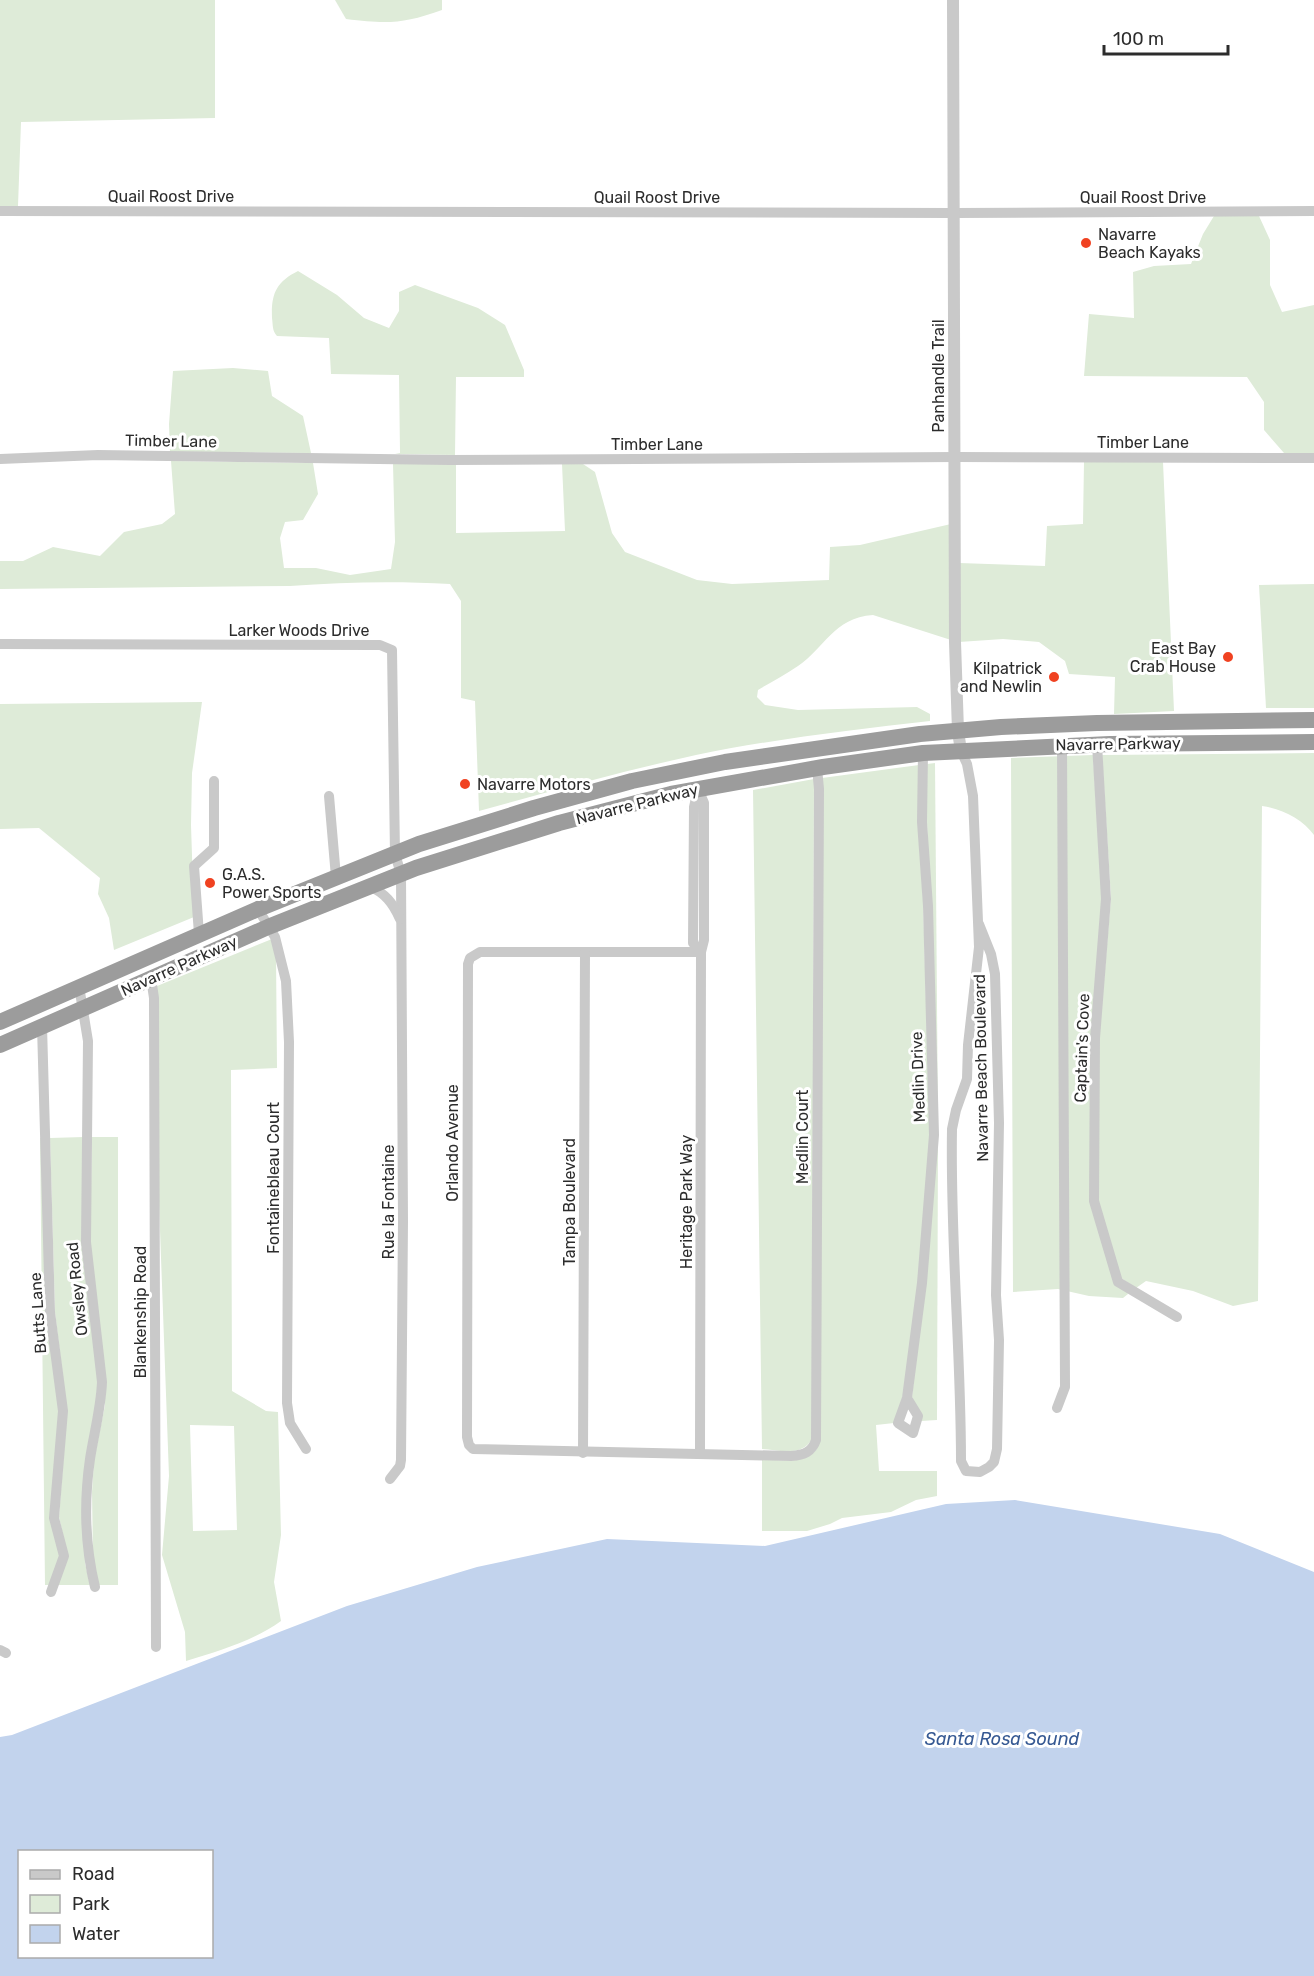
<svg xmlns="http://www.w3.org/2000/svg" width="1314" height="1976" font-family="Rubik,sans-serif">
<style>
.green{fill:#deebd8;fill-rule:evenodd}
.water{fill:#c2d3ed;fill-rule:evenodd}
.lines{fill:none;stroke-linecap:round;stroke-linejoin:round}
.minor{stroke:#c9c9c9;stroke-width:10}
.tertiary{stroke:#c9c9c9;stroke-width:12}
.trunk{stroke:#9c9c9c;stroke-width:16}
.poi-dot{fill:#f04221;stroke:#fff;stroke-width:2}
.labels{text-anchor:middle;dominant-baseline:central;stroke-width:6;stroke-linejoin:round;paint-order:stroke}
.street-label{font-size:16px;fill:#2c2c2c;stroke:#fff}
.poi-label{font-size:16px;fill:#2c2c2c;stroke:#fff;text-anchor:start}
.water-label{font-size:18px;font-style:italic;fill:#365993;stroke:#fff}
</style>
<rect width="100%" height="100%" fill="#fff"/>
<g class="green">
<polygon points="0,0 215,0 215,118 21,122 18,206 0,206"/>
<path d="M335 0H442V10C403 24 387 24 346 19Z"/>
<polygon points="1214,216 1259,216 1270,240 1270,285 1282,312 1314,305 1314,453 1284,453 1264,430 1264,402 1247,377 1084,376 1089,314 1134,318 1133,272 1154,266 1191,264 1203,234"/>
<path d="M298 271 337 295 364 318 389 328 399 311V292L415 285 478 308 505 325 524 370V377H456L455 455 395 454 400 453 399 375 331 374 329 338 277 336C272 331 273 325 272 318 271 294 276 282 298 271Z"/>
<polygon points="233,368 268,371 272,396 303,416 311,453 170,452 169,424 173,371"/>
<path d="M171 461 313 463 318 494 303 520 285 522 280 538 284 568H316L350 575 391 569 395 542 393 464H456V533L565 531 562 464H583L595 472 612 533 625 552 697 580 732 584 829 580 830 547 860 545 951 524V640L873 615C833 618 825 648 798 666 785 675 771 682 758 690L757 697 765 705 798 710 917 707 930 714V721C852 730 773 739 696 755 623 771 551 791 479 811L475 701 461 698V601L450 584C397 581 343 582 290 586L0 589V561H23L53 547 100 556 124 532 162 524 175 514Z"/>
<polygon points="1084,462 1163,462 1174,711 1114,714 1115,677 1069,674 1065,661 1039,642 1003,639 959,642 959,563 1045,566 1047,526 1083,524"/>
<polygon points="1314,584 1314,708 1266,708 1259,585"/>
<polygon points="202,702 192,773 191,825 194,917 114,950 109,918 98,894 100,878 39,828 0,829 0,704"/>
<path d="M1314 753V835C1303 819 1280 808 1262 806L1258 1301 1233 1306 1193 1291 1146 1281 1136 1288 1121 1278 1098 1200 1099 1039 1111 898 1102 755Z"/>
<polygon points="1093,755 1102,899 1090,1201 1128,1294 1123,1298 1089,1296 1058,1289 1013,1292 1011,758"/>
<polygon points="935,763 938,1125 927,822 927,764"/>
<path d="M919 765 930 1135 918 1282 903 1395 894 1423 876 1425 879 1471H937V1496L916 1500 891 1512 842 1518 830 1524 807 1531H762V1459C782 1460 803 1465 817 1449L822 778Z"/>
<path d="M814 779 812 1439C802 1457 779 1450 762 1449L753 790Z"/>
<path d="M272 939 276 955 277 1068 231 1070 232 1391 266 1411 278 1412 281 1535 274 1582 281 1621C253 1641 219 1651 186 1661L185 1632 162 1555 169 1476 159 1203 157 986ZM190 1425 234 1426 237 1530 193 1531Z"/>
<polygon points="84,1137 98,1382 83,1512 85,1563 90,1585 58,1585 68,1557 59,1517 67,1411 55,1312 50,1138"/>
<polygon points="92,1137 118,1137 118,1585 98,1585 93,1562 92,1492 94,1460 105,1405 90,1241"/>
<polygon points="40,1138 41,1138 59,1411 50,1517 60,1555 49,1585 45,1585"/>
<polygon points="938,1140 937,1420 921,1421 912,1397"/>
</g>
<path class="water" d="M1015 1500 1220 1534 1314 1572V1976H0V1737L12 1735 347 1606 477 1567 607 1539 765 1546 946 1504ZM20 1852H212V1956H20Z"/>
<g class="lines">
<g class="minor">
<polyline points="0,211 954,213 1314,211"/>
<polyline points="0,459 98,455 450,460 956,457 1314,458"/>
<polyline points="0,644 380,645 392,650 395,854 401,874 403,1221 401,1460 400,1466 390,1479"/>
<polyline points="1097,744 1106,899 1095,1038 1094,1201 1118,1282 1177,1317"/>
<path d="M961 751 967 764 973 796 979 947 968 1045 967 1079 956 1110 952 1129C950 1240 961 1350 961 1461L966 1471 980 1472 989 1467 994 1462 997 1449 999 1340 996 1295 999 1123 995 974 991 954 979 924"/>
<polyline points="698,789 704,803 704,940 701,952 700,1453"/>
<polyline points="698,789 694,807 693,943 701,952"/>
<polyline points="329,796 336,877"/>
<path d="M369 886C385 893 393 903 400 919"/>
<polyline points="258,909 275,937 286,981 289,1042 287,1403 290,1423 306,1449"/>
<polyline points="199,934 194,866 214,848 214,781"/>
<path d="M701 952H480L470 958 468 964 467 1437 469 1445 473 1449 791 1456C804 1455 812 1452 816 1440L819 789 817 768"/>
<polyline points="151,978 154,998 156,1647"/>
<path d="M79 986 88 1041 86 1242 102 1382C101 1408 94 1433 90 1459 84 1501 85 1546 95 1587"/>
<polyline points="42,1026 50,1312 63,1411 54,1518 64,1556 51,1592"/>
<polyline points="907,1398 918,1416 913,1433 898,1423 907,1398 922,1283 934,1135 928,906 922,822 923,753"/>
<polyline points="1057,1408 1065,1387 1062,745"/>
<polyline points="583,1453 585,952"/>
<polyline points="0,1650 6,1653"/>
</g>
<polyline class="tertiary" points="953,0 955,642 958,731 961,751"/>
<g class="trunk">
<polyline points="0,1022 258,909 419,844 534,808 632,781 725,762 920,734 1001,727 1097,723 1314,720"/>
<polyline points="0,1045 268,927 416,868 559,823 671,794 823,767 923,753 1110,744 1314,742"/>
</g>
</g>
<g class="poi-dot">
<circle cx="1086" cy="243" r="6"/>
<circle cx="1228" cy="657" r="6"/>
<circle cx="1054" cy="677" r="6"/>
<circle cx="465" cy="784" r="6"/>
<circle cx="210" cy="883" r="6"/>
</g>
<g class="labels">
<g class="street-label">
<text x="171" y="196">Quail Roost Drive</text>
<text x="657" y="197">Quail Roost Drive</text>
<text x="1143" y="197">Quail Roost Drive</text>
<text transform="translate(938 376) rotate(-90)">Panhandle Trail</text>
<text transform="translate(171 441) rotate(1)">Timber Lane</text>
<text x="1143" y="442">Timber Lane</text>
<text x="657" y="444">Timber Lane</text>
<text x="299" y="630">Larker Woods Drive</text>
<text transform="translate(1118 744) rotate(-1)">Navarre Parkway</text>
<text transform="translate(637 804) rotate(-14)">Navarre Parkway</text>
<text transform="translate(179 966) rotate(-24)">Navarre Parkway</text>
<text transform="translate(1082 1048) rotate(-88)">Captain's Cove</text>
<text transform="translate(981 1068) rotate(-91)">Navarre Beach Boulevard</text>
<text transform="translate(918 1077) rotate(-92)">Medlin Drive</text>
<text transform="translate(802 1137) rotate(-90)">Medlin Court</text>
<text transform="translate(452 1143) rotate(-90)">Orlando Avenue</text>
<text transform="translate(273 1178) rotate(-90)">Fontainebleau Court</text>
<text transform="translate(388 1202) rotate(-90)">Rue la Fontaine</text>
<text transform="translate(569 1202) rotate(-90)">Tampa Boulevard</text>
<text transform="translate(686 1202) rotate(-90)">Heritage Park Way</text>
<text transform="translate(77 1289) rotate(-96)">Owsley Road</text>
<text transform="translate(140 1312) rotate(-90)">Blankenship Road</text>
<text transform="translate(38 1313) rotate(-94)">Butts Lane</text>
</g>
<g class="poi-label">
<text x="1098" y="234">Navarre<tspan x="1098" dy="18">Beach Kayaks</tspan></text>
<text x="1216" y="648" text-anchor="end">East Bay<tspan x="1216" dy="18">Crab House</tspan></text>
<text x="1042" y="668" text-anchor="end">Kilpatrick<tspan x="1042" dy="18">and Newlin</tspan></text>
<text x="477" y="784">Navarre Motors</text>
<text x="222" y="874">G.A.S.<tspan x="222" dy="18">Power Sports</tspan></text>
</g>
<g class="water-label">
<text x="1002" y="1739">Santa Rosa Sound</text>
</g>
</g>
<rect x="18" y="1850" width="195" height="108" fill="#ffffff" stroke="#ababab" stroke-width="1.5"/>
<rect x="30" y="1870" width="30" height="9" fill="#c9c9c9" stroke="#ababab" stroke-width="1.5"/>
<text x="72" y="1880" font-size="18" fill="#2c2c2c">Road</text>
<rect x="30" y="1895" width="30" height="18" fill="#deebd8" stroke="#ababab" stroke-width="1.5"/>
<text x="72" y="1910" font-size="18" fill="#2c2c2c">Park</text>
<rect x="30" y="1925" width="30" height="18" fill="#c2d3ed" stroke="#ababab" stroke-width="1.5"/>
<text x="72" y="1940" font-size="18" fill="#2c2c2c">Water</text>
<path d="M1104 45v9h124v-9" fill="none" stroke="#2c2c2c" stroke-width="3"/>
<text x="1113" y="45" font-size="18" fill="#2c2c2c" stroke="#ffffff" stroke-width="4.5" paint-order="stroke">100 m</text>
</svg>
